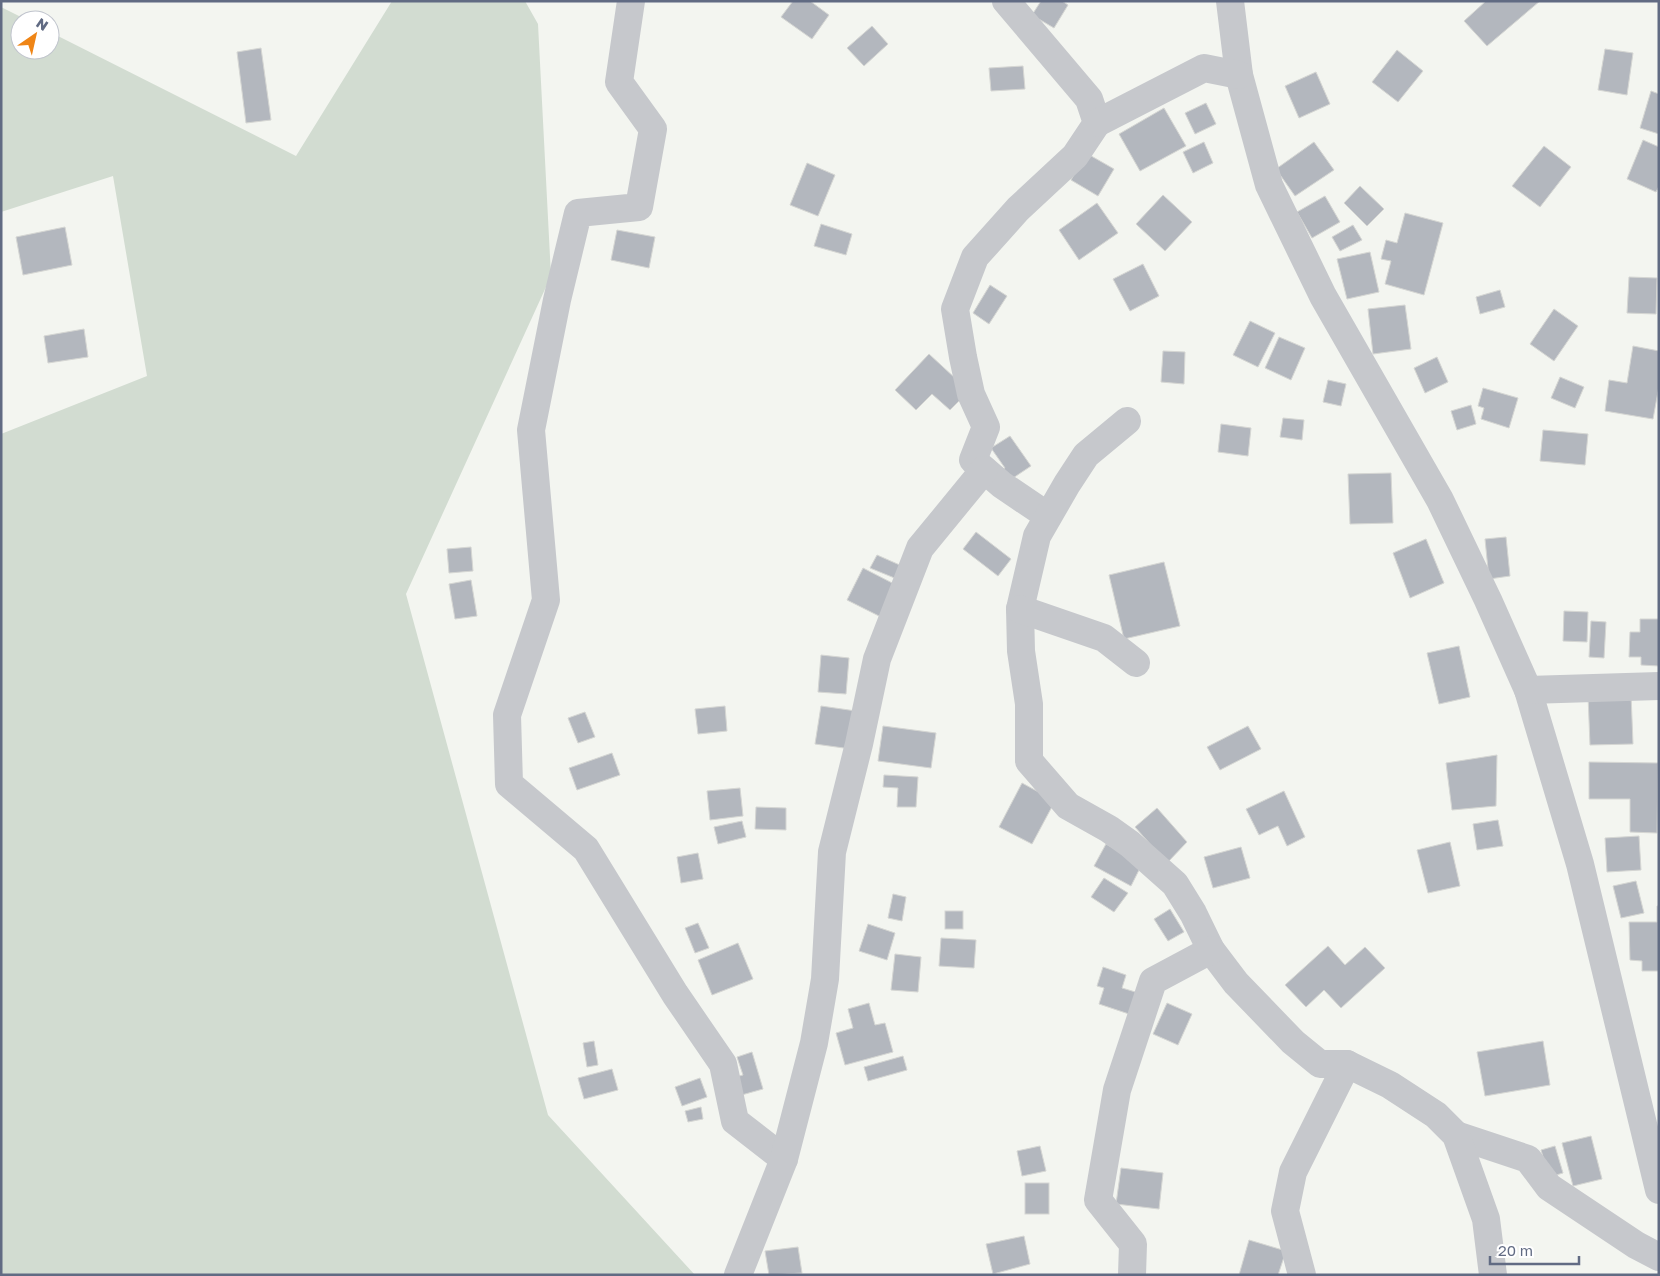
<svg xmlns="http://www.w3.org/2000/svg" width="1660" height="1276" font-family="'Golos Text',sans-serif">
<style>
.green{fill:#d2dcd1}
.building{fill:#b3b7be;stroke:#d5d6d3}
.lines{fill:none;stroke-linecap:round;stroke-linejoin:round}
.minor{stroke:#c6c8cc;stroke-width:28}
</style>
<rect width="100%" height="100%" fill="#f3f5f0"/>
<polygon class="green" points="392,1 525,1 538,24 551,276 406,594 548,1115 695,1275 1,1275 1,434 147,376 113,176 1,212 1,7 27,20 20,20 20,50 50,50 50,32 296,156"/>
<g class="building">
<polygon points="793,1 810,1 829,15 812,39 781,17"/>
<polygon points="1041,1 1062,1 1068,5 1054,28 1032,15"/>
<polygon points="1486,1 1540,1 1487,46 1464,21"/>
<polygon points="872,26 888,44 864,66 847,48"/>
<polygon points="261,48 271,120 246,123 237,52"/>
<polygon points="1605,49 1633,53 1627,95 1598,90"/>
<polygon points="1397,50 1423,71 1398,102 1372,82"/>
<polygon points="1023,66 1025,89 991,91 989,68"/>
<polygon points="1316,72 1330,104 1299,118 1285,86"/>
<polygon points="1651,91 1659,94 1659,134 1640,128"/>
<polygon points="1206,103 1216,124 1195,134 1185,113"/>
<polygon points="1164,108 1186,146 1140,171 1119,134"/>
<polygon points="1643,140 1659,147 1659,186 1656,192 1627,179"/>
<polygon points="1204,142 1213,163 1193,173 1183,152"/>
<polygon points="1314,142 1334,170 1295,196 1276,169"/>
<polygon points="1544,146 1571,167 1540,207 1512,186"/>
<polygon points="1086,153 1114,169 1098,196 1071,180"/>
<polygon points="807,163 835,175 818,216 790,205"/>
<polygon points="1360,186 1384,209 1367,226 1344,203"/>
<polygon points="1163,195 1192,222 1165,251 1136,224"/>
<polygon points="1325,196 1340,222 1312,238 1297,212"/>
<polygon points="1097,203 1118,233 1079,260 1059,230"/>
<polygon points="1405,213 1443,223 1424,295 1385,284 1391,261 1381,259 1386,240 1397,243"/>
<polygon points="821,224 852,234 846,255 814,246"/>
<polygon points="1353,225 1362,240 1340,251 1332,237"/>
<polygon points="65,227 72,265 23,275 16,237"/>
<polygon points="617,230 655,237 649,268 611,260"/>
<polygon points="1370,252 1379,292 1347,299 1337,259"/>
<polygon points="1143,264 1159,296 1130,311 1113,279"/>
<polygon points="1629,277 1657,278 1656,314 1627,313"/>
<polygon points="990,285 1007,296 989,324 973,313"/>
<polygon points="1500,290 1505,307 1480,314 1476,297"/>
<polygon points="1405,305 1411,349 1373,354 1368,309"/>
<polygon points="1554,309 1578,326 1554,361 1530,344"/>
<polygon points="1250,321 1275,333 1258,367 1233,355"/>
<polygon points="84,329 88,357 48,363 44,336"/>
<polygon points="1279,337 1305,348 1291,380 1265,368"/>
<polygon points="1633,346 1659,351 1659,386 1653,419 1605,411 1609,380 1627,383"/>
<polygon points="1163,351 1185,352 1184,384 1161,382"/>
<polygon points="929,354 969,391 950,410 932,394 916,410 895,390"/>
<polygon points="1437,357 1448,382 1425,393 1414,368"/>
<polygon points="1560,377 1584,387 1575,408 1551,398"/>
<polygon points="1328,380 1346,384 1341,406 1323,402"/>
<polygon points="1483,388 1518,398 1509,428 1481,419 1484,408 1478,406"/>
<polygon points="1471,405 1476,424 1457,430 1451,411"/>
<polygon points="1283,418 1304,420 1302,440 1280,437"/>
<polygon points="1221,424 1251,428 1248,456 1218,452"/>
<polygon points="1543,430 1588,434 1585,465 1540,461"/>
<polygon points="1010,436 1031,466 1004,484 997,473 1005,468 991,448"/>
<polygon points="1391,473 1393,523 1350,524 1348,474"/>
<polygon points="976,532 1011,559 998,576 963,549"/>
<polygon points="1506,537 1510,576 1489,579 1485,539"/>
<polygon points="1426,539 1444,583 1410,598 1393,553"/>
<polygon points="471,547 473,571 449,573 447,549"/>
<polygon points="877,555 902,566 897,579 870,568"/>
<polygon points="1164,562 1180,626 1124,639 1109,575"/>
<polygon points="863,568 898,586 883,618 847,600"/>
<polygon points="471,580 477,616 455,619 449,584"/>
<polygon points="1564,611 1588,612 1587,642 1563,641"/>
<polygon points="1640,619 1659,619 1659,666 1641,665 1641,657 1629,657 1630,632 1640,632"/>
<polygon points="1591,621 1606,622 1604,658 1589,657"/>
<polygon points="1459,646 1470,697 1439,704 1427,653"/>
<polygon points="821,655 849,658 846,694 818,692"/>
<polygon points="1631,694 1633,744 1590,745 1588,695"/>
<polygon points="725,706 727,731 698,734 695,709"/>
<polygon points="821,706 856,711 851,749 815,744"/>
<polygon points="585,712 595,737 578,743 568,718"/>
<polygon points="883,726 936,733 931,768 878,761"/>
<polygon points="1248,726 1261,749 1220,770 1207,747"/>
<polygon points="612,753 620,775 577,790 569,768"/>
<polygon points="1497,755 1496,806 1452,810 1446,763"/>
<polygon points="1589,762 1658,763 1657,833 1630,832 1630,799 1589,799"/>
<polygon points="884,775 918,777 916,807 897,807 898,788 883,787"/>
<polygon points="1022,783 1055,801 1032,844 999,827"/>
<polygon points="740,788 743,816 710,820 707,791"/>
<polygon points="1284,791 1305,837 1287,846 1278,826 1259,835 1246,809"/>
<polygon points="756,807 786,808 786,830 755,829"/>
<polygon points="1157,808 1187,842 1167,863 1135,827"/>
<polygon points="1498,820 1503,846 1477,850 1473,824"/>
<polygon points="742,821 746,837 718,844 714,827"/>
<polygon points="1639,836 1641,870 1607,872 1605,838"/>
<polygon points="1450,842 1460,886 1428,893 1417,850"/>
<polygon points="1106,844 1142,864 1131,886 1094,866"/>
<polygon points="1241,847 1250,878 1213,888 1204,857"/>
<polygon points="698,853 703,879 681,883 677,857"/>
<polygon points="1104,878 1128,893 1114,912 1091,897"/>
<polygon points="1636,881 1644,913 1621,918 1613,886"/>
<polygon points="893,894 906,897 902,921 888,918"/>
<polygon points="1657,906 1659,906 1659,971 1642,971 1642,961 1630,960 1629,922 1657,922"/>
<polygon points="1170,909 1184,932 1168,941 1154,919"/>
<rect x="945" y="911" width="18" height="18"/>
<polygon points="698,923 709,948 695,953 685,928"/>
<polygon points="868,924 895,933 887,960 859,951"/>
<polygon points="941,938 976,940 974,968 939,966"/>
<polygon points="738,943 753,979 712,995 698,960"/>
<polygon points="1328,946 1345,965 1365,947 1385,968 1341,1008 1324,990 1306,1007 1285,985"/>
<polygon points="895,954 921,957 918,992 891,990"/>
<polygon points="1103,967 1126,975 1122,988 1142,994 1135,1016 1099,1004 1104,988 1097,986"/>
<polygon points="869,1003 875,1025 885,1023 893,1052 845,1065 836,1033 853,1028 848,1009"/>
<polygon points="1167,1003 1192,1014 1178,1045 1153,1034"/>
<polygon points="594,1041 598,1065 587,1067 583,1043"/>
<polygon points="1543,1041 1550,1085 1485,1096 1477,1052"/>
<polygon points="752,1052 763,1089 738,1096 732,1078 743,1075 737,1057"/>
<polygon points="903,1056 907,1070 868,1081 864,1067"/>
<polygon points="612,1069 618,1090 584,1099 578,1078"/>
<polygon points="700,1078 707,1097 682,1106 675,1087"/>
<polygon points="701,1107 703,1119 688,1122 685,1111"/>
<polygon points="1591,1136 1602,1179 1573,1186 1562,1143"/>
<polygon points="1040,1146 1046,1171 1022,1176 1017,1151"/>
<polygon points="1555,1146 1563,1173 1549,1177 1541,1150"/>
<polygon points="1121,1168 1163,1173 1159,1209 1116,1204"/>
<rect x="1025" y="1183" width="24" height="31"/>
<polygon points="1024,1236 1030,1264 993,1274 986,1244"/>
<polygon points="1249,1240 1286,1251 1278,1275 1239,1275"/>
<polygon points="798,1247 802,1273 769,1275 765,1251"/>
</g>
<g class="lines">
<g class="minor">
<polyline points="631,1 619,82 653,129 639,207 578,213 557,300 531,430 546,600 507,715 509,784 586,849 675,994 723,1064 735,1121 784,1159"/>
<polyline points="1006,1 1089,99 1097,123 1075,156 1018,209 975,257 955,309 963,357 971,394 986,427 973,460 1002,485 1048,516"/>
<polyline points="1230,1 1239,75 1269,185 1323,296 1440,500 1488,600 1528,690 1580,864 1659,1190"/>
<polyline points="1097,123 1204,68 1239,75"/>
<polyline points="1127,421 1086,455 1067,484 1037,536 1020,609 1021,651 1029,704 1029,761 1068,806 1109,829 1130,844 1175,884 1193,913 1211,950 1236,983 1293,1042 1320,1064 1347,1064"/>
<polyline points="1020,609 1104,638 1136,663"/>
<polyline points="1528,690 1659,686"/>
<polyline points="1456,1135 1528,1159 1549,1187 1636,1245 1659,1257"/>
<polyline points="738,1275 784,1159 814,1043 825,979 832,852 859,744 877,659 920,548 984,470"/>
<polyline points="1132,1275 1133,1244 1098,1200 1117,1090 1153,981 1211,950"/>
<polyline points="1302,1275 1285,1211 1293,1172 1347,1064 1390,1085 1436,1115 1456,1135 1486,1219 1493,1275"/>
</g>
</g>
<rect width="1660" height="1276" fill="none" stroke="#616b83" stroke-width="5"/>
<g transform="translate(35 35) rotate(34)"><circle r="24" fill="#ffffff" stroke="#c0c4cd"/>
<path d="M0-4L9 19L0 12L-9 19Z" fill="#ef8516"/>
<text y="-8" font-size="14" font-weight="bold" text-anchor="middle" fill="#616b83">N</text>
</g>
<path d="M1490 1256v8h89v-8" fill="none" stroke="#616b83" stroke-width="2.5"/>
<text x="1498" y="1256" font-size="15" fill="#616b83" stroke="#ffffff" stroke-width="4" paint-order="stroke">20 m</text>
</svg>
